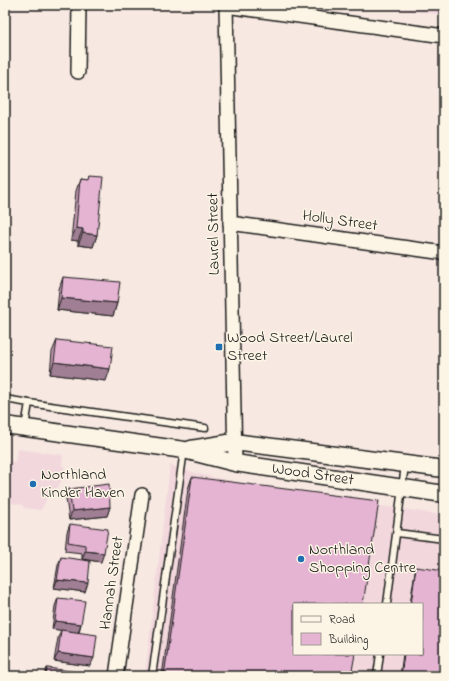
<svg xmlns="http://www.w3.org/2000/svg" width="449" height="681" font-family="'Indie Flower',sans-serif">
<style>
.built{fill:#f2d8dd;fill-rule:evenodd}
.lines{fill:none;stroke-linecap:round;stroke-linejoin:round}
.service-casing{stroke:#1c1c1c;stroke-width:9}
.minor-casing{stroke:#1c1c1c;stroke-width:16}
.tertiary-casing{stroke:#1c1c1c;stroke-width:19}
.service{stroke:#fcf5e5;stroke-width:6}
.minor{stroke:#fcf5e5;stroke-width:13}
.tertiary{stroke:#fcf5e5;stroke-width:16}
.wall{fill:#c59bb5;stroke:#1c1c1c}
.shaded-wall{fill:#a07e94;stroke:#1c1c1c}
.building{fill:#e5b4d3;stroke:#1c1c1c}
.poi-dot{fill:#1f6fb2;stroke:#fcf5e5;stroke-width:1.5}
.labels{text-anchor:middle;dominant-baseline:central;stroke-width:3;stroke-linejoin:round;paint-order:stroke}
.street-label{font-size:16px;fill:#1c1c1c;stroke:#fcf5e5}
.poi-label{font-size:16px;fill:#1c1c1c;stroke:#fcf5e5;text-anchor:start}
</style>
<rect width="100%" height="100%" fill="#f7e8e1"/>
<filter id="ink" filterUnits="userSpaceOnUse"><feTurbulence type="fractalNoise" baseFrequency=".025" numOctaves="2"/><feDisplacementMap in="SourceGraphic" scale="8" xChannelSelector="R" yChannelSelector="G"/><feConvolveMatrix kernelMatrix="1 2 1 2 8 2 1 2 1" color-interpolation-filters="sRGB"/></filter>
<g filter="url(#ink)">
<g class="built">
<polygon points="363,5 444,5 444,15"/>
<polygon points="17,449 63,455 62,466 65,467 63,478 56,491 51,490 41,510 23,508 23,505 5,502 5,461 15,462"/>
<path d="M170 465 203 475 267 488 334 499 444 515V676H145ZM294 604H422V654H294Z"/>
</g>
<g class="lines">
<defs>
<g id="service">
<polyline points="5,399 29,403 25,427"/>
<polyline points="29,403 205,428"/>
<polyline points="397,533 444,539"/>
<polyline points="387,604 405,465"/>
<polyline points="152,676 184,450"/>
<polyline points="377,676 380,654"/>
</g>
<g id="minor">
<polyline points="226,5 235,463"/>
<polyline points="226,6 444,36"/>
<polyline points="78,72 79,5"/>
<polyline points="230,223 444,253"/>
<polyline points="116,676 142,495"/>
</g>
<g id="tertiary">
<path id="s1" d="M5 425 184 450 235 463 444 494"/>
<polyline points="191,449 234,442 444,469"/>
</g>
</defs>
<use href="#service" class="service-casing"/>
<use href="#minor" class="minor-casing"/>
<use href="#tertiary" class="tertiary-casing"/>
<use href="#service" class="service"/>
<use href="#minor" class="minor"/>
<use href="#tertiary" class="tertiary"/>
</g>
<g class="wall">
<polygon points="89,176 97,235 93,247 78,245 78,241 71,240 76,191 80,179 88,180"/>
<polygon points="63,277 117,303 113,316 57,310 59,289"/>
<polygon points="57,340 106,381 50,374 52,352"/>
<polygon points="192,477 351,676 162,676 188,489"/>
<polygon points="69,489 110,507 107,516 69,520 66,498"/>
<polygon points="70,524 101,562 82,559 82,553 65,551 67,532"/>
<polygon points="61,557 85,592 54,588 58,565"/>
<polygon points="416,567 444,676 400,676 403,654 422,654 422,604 410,604 415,571"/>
<polygon points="58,598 81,624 79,632 90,666 54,661 58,638 61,630 52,629 55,606"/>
<polygon points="47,668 87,676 44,676"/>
</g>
<g class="shaded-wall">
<polygon points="76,228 83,229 78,241 71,240"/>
<polygon points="83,233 97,235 93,247 78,245"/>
<polygon points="61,298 117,303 113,316 57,310"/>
<polygon points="54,362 110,369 106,381 50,374"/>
<polygon points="110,507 107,516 69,520 72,511"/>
<polygon points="85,551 104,553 101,562 82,559"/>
<polygon points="57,580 88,583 85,592 54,588"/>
<polygon points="55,621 81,624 78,633 52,629"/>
<polygon points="58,653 94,658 90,666 54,661"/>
</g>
<g class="building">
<polygon points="89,176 103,177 97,235 83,233 83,229 76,228 80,179 89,180"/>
<polygon points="63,277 120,282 117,303 61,298"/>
<polygon points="57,340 113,346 110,369 54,362"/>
<polygon points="192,477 379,501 363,604 294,604 294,654 355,654 351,676 164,676"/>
<polygon points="109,484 110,507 72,511 69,489"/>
<polygon points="70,524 108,529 104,553 85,551 85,545 68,542"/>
<polygon points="61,557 90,561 88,583 57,580"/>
<polygon points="416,567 444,571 444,676 401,676 404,654 422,654 422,604 411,604"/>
<polygon points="58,598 85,601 81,624 55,621"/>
<polygon points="61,630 97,635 94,658 58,653"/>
<polygon points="47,668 87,673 87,676 46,676"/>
</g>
</g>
<g class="poi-dot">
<rect x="215" y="343" width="8" height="8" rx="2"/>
<circle cx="33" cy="484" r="4"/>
<circle cx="301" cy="559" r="4"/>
</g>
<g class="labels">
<g class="street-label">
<text transform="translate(340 221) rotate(8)">Holly Street</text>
<text transform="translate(214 234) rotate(-91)">Laurel Street</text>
<text stroke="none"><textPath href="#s1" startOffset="312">Wood Street</textPath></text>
<text transform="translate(112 583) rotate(-82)">Hannah Street</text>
</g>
<g class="poi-label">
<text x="227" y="338">Wood Street/Laurel<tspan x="227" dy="18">Street</tspan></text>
<text x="41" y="475">Northland<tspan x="41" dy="18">Kinder Haven</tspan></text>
<text x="309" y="550">Northland<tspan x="309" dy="18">Shopping Centre</tspan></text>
</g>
</g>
<rect width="449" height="681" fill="none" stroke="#fcf5e5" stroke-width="20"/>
<rect x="10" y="10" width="429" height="661" fill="none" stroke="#1c1c1c" stroke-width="1.5" filter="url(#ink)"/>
<rect x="293" y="603" width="130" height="52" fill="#fcf5e5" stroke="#a29e95"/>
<rect x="301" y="616" width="20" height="6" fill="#fcf5e5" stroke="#a29e95"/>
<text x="329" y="623" font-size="12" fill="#1c1c1c">Road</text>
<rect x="301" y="633" width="20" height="12" fill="#e5b4d3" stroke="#a29e95"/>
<text x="329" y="643" font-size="12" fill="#1c1c1c">Building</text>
</svg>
